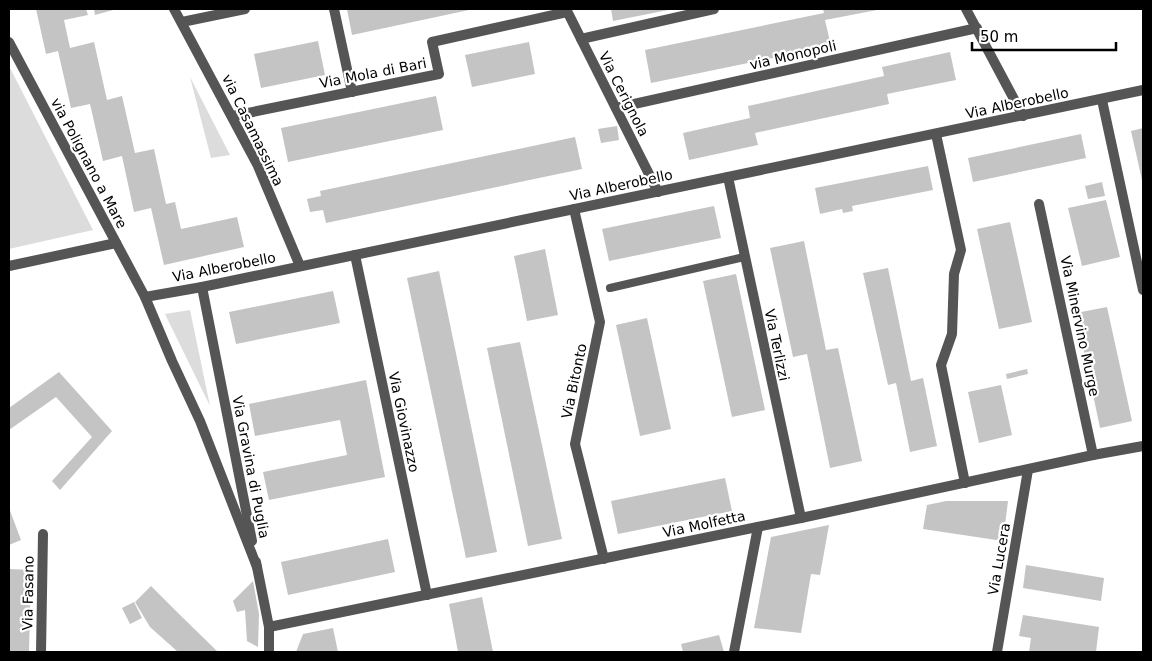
<svg xmlns="http://www.w3.org/2000/svg" width="1152" height="661" font-family="'DejaVu Sans',sans-serif">
<style>
.green{fill:#dcdcdc}
.building{fill:#c4c4c4}
.lines{fill:none;stroke-linecap:round;stroke-linejoin:round}
.service{stroke:#555;stroke-width:8}
.minor{stroke:#555;stroke-width:10}
.labels{text-anchor:middle;dominant-baseline:central;stroke-width:4.5;stroke-linejoin:round;paint-order:stroke}
.street-label{font-size:14px;fill:#000;stroke:#fff}
</style>
<rect width="100%" height="100%" fill="#fff"/>
<g class="green">
<polygon points="9,66 93,230 9,249"/>
<polygon points="190,77 230,155 211,158"/>
<polygon points="190,310 210,406 165,314"/>
</g>
<g class="building">
<polygon points="36,9 86,9 88,15 64,20 70,48 94,42 107,100 122,96 135,153 154,149 166,204 175,202 181,229 237,217 244,247 164,265 151,208 134,212 122,156 103,161 90,104 71,108 58,51 46,54"/>
<polygon points="94,9 117,9 95,15"/>
<polygon points="347,9 468,9 469,10 352,35"/>
<polygon points="611,9 668,9 668,10 613,21"/>
<polygon points="823,9 877,10 825,20 831,46 651,83 645,50 824,13"/>
<polygon points="318,41 325,75 261,88 254,54"/>
<polygon points="529,42 535,74 472,87 465,55"/>
<polygon points="950,52 956,80 887,94 889,104 755,133 758,145 689,160 683,133 750,118 748,106 884,76 882,67"/>
<polygon points="436,96 443,130 288,162 281,128"/>
<polygon points="617,126 619,140 601,143 598,129"/>
<polygon points="1143,128 1143,180 1142,180 1131,131"/>
<polygon points="1081,134 1086,158 973,182 968,158"/>
<polygon points="575,137 582,169 326,223 323,210 310,212 307,199 321,196 320,191"/>
<polygon points="928,166 933,190 852,206 853,211 843,213 842,209 820,214 815,188"/>
<polygon points="1102,182 1105,196 1088,199 1085,186"/>
<polygon points="1106,200 1120,257 1082,266 1068,208"/>
<polygon points="714,206 721,238 609,261 602,229"/>
<polygon points="1010,222 1032,322 999,329 977,229"/>
<polygon points="804,241 826,350 838,348 862,461 830,468 807,354 793,357 770,248"/>
<polygon points="545,249 558,315 527,321 514,256"/>
<polygon points="888,268 911,381 923,378 937,446 910,452 896,383 888,385 863,273"/>
<polygon points="439,271 497,552 466,558 407,278"/>
<polygon points="736,274 765,410 732,417 703,281"/>
<polygon points="333,291 340,323 236,344 229,312"/>
<polygon points="1107,307 1132,421 1100,428 1076,313"/>
<polygon points="647,318 671,429 640,436 616,325"/>
<polygon points="520,342 562,539 528,546 487,348"/>
<polygon points="1027,369 1028,374 1007,379 1006,374"/>
<polygon points="59,372 112,431 60,490 52,481 92,437 56,397 9,430 9,408"/>
<polygon points="366,380 385,477 269,500 263,472 347,455 340,420 255,436 249,404"/>
<polygon points="1001,385 1012,435 979,443 968,392"/>
<polygon points="725,478 732,511 618,534 611,501"/>
<polygon points="946,501 1008,501 1003,541 923,529 927,505"/>
<polygon points="9,508 21,540 9,545"/>
<polygon points="829,525 820,575 811,574 801,633 754,628 771,537"/>
<polygon points="388,539 395,572 288,595 281,562"/>
<polygon points="1026,565 1104,578 1101,601 1023,588"/>
<polygon points="9,569 31,570 29,652 9,652"/>
<polygon points="253,581 259,614 258,647 247,641 245,610 237,612 233,601"/>
<polygon points="151,586 179,614 218,652 178,652 150,627 135,602"/>
<polygon points="482,597 493,652 458,652 449,604"/>
<polygon points="134,602 142,618 130,624 122,608"/>
<polygon points="1023,615 1099,627 1096,652 1029,652 1031,638 1019,636"/>
<polygon points="333,628 338,652 296,652 303,634"/>
<polygon points="719,635 724,652 683,652 681,644"/>
</g>
<g class="lines">
<polyline class="service" points="610,288 744,257"/>
<g class="minor">
<polyline points="174,9 258,166 300,266"/>
<polyline points="334,9 352,92"/>
<polyline points="566,9 658,192"/>
<polyline points="966,9 1023,116"/>
<polyline points="182,22 245,9"/>
<polyline points="581,39 714,9"/>
<polyline points="9,42 145,297 172,361 200,421 257,567"/>
<polyline points="1102,100 1143,290"/>
<polyline points="616,108 977,28"/>
<polyline points="233,116 439,74 432,42 567,12"/>
<polyline points="936,134 961,250 954,274 952,334 941,365 965,483"/>
<polyline points="728,177 801,518"/>
<polyline points="1039,204 1093,455"/>
<polyline points="574,209 600,322 575,444 604,559"/>
<polyline points="355,255 427,595"/>
<polyline points="9,266 116,243"/>
<polyline points="202,287 252,541"/>
<polyline points="145,297 202,287 1143,90"/>
<polyline points="256,562 269,627 269,652"/>
<polyline points="269,627 801,518 1093,455 1143,446"/>
<polyline points="41,652 43,534"/>
<polyline points="734,652 758,527"/>
<polyline points="997,652 1028,470"/>
</g>
</g>
<g class="labels">
<g class="street-label">
<text transform="translate(793 55) rotate(-13)">via Monopoli</text>
<text transform="translate(373 73) rotate(-11)">Via Mola di Bari</text>
<text transform="translate(624 94) rotate(63)">Via Cerignola</text>
<text transform="translate(1017 103) rotate(-12)">Via Alberobello</text>
<text transform="translate(253 130) rotate(64)">via Casamassima</text>
<text transform="translate(89 163) rotate(62)">via Polignano a Mare</text>
<text transform="translate(621 185) rotate(-12)">Via Alberobello</text>
<text transform="translate(224 267) rotate(-11)">Via Alberobello</text>
<text transform="translate(1080 326) rotate(78)">Via Minervino Murge</text>
<text transform="translate(777 345) rotate(78)">Via Terlizzi</text>
<text transform="translate(574 381) rotate(-78)">Via Bitonto</text>
<text transform="translate(404 422) rotate(78)">Via Giovinazzo</text>
<text transform="translate(251 467) rotate(79)">Via Gravina di Puglia</text>
<text transform="translate(704 524) rotate(-12)">Via Molfetta</text>
<text transform="translate(999 559) rotate(-80)">Via Lucera</text>
<text transform="translate(28 593) rotate(-89)">Via Fasano</text>
</g>
</g>
<rect width="1152" height="661" fill="none" stroke="#000000" stroke-width="20"/>
<path d="M972 42v8h144v-8" fill="none" stroke="#000000" stroke-width="2.5"/>
<text x="980" y="42" font-size="15" fill="#000000" stroke="#ffffff" stroke-width="4" paint-order="stroke">50 m</text>
</svg>
